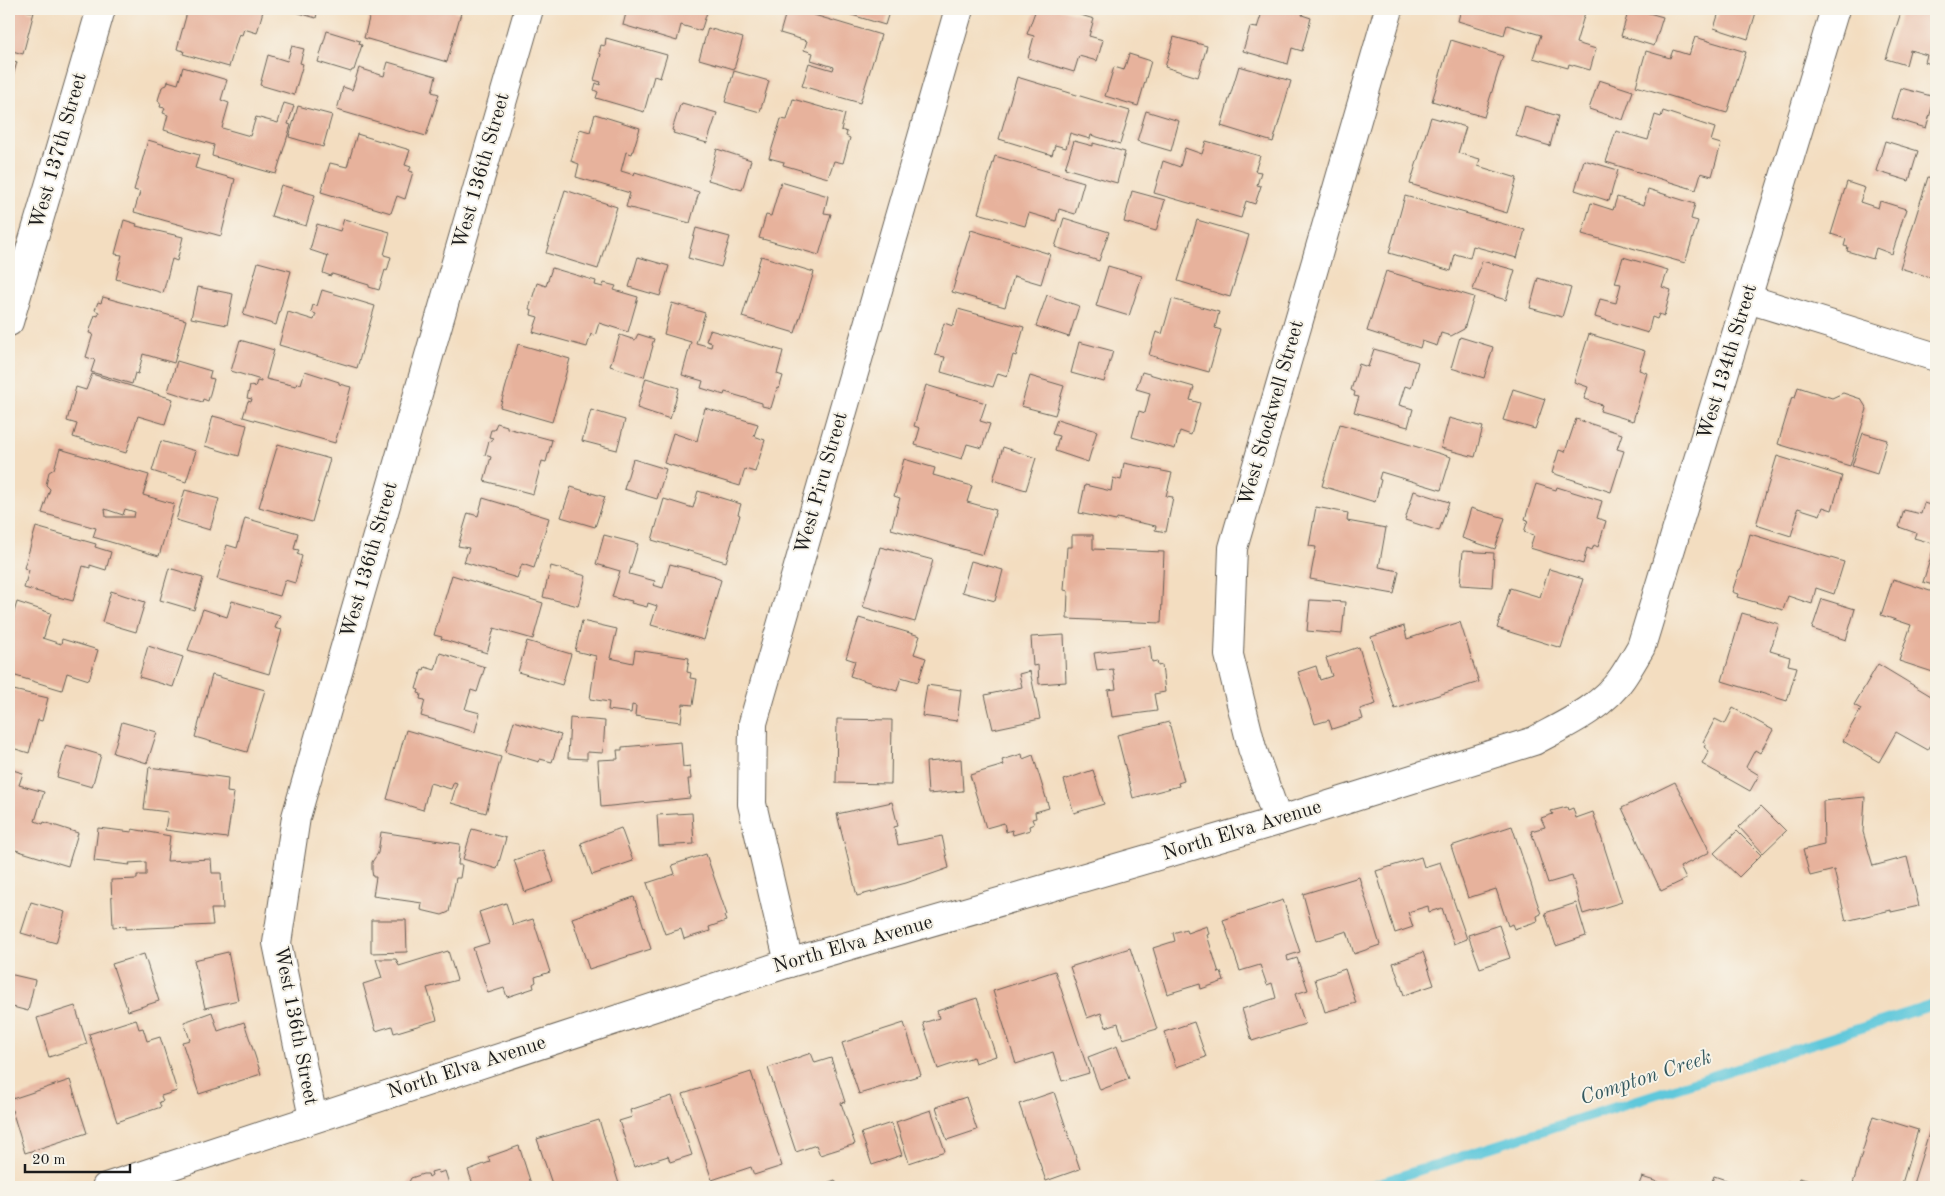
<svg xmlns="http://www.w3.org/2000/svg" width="1945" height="1196" font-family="'Old Standard TT',serif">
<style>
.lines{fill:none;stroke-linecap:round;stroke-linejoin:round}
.stream{stroke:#5fc8db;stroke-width:10}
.building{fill:#e7b29c;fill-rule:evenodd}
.minor-casing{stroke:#676055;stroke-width:30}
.minor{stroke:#fff;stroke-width:28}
.labels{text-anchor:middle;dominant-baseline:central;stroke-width:4;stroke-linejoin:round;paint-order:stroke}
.street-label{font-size:20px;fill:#1c1c1c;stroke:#f7f3e8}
.water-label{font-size:21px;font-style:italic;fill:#33585f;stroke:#f7f3e8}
</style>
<rect width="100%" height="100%" fill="#f7f3e8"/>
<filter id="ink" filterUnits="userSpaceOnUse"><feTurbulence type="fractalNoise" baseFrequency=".02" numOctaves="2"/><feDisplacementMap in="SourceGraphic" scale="10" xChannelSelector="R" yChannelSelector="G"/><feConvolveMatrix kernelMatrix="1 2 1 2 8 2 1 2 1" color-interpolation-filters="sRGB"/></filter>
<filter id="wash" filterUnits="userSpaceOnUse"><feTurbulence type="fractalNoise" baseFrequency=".0096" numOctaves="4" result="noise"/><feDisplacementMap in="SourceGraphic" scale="20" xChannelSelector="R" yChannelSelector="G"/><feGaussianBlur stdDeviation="1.12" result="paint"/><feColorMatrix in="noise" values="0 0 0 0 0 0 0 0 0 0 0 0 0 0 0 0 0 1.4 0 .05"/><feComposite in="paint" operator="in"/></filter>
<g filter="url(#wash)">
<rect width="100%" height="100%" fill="#f3ddc0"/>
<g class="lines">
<polyline class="stream" points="1367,1187 1936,1004"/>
</g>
<g id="blocks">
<g class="building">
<polygon points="9,9 28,9 27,11 34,12 23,54 9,50"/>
<polygon points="188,9 253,9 263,11 257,33 244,29 242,35 239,34 229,67 183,54 184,51 177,49"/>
<polygon points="286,9 318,9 316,18"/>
<polygon points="359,9 453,9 453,11 461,13 447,62 364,38 370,14 358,11"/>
<polygon points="627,9 708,9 701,31 681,25 677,41 623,25"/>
<polygon points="787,9 794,9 881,35 860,103 802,86 809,63 833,70 834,67 811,60 813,53 804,50 807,41 780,33"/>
<polygon points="832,9 890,9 885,25"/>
<polygon points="1036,9 1061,9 1094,19 1089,36 1103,40 1097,61 1079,56 1074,72 1028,58 1034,36 1027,34"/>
<polygon points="1263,9 1304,9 1302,15 1311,18 1302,51 1292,48 1288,64 1243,51 1250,27 1257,28"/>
<polygon points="1461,9 1586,9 1576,43 1596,49 1590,70 1569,64 1568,68 1533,58 1541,35 1507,25 1504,35 1458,21"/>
<polygon points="1629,9 1635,9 1663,17 1654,46 1621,36"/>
<polygon points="1720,9 1757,9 1748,39 1714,28"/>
<polygon points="1902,9 1918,11 1919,9 1936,9 1936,66 1925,62 1927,55 1910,50 1906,65 1886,59"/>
<polygon points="708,28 743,38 734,69 699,59"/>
<polygon points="327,31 360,41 359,44 362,45 354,70 352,70 351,72 318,62"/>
<polygon points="1174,37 1207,46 1198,77 1165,67"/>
<polygon points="1695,37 1746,52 1727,113 1636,86 1646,51 1670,58 1673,50 1689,55"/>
<polygon points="606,38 667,55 660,78 654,76 644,112 596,98 598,92 594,90 596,83 600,85 601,82 594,80 601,54 599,53 601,45 605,46"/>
<polygon points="1451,40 1503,56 1484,117 1432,101"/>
<polygon points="292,46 304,49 300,63 303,64 294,95 260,85 268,55 287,61"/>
<polygon points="1129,54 1151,61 1138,106 1105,96 1114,67 1124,70"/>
<polygon points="9,60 17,62 9,90"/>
<polygon points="388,62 436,76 432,92 439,94 426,136 337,110 343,87 352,90 359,68 384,76"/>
<polygon points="1239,66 1291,81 1273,142 1221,126"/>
<polygon points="183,67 227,80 221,100 229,103 222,128 250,136 256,117 278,123 284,103 294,106 288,124 291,125 276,174 212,156 214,145 164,130 168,115 163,113 165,108 160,107 161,104 158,100 162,87 167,85 168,81 178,84"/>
<polygon points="734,71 769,81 760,112 725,102"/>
<polygon points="1017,77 1130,111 1120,144 1091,135 1090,139 1070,133 1066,148 1055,145 1052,155 999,139"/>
<polygon points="1599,80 1633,91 1623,120 1589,109"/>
<polygon points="1901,88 1935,97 1926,128 1892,118"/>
<polygon points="793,99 845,114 841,130 847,132 846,136 850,138 843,163 834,161 828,178 783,165 784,162 769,158 781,119 787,120"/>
<polygon points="682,103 717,113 707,143 673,133 674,131 672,130 680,105 681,105"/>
<polygon points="298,106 332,115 323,147 289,137"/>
<polygon points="1525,106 1558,116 1550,146 1516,136"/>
<polygon points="1146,111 1179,121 1171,151 1137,141"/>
<polygon points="1663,111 1715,128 1711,141 1721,144 1712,176 1701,173 1696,190 1606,162 1616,131 1648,140 1655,115 1661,117"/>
<polygon points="595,114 640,128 632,154 626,152 621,171 634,175 635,172 699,192 690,223 626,207 630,193 576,177 579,164 571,161 580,129 590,132"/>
<polygon points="1431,117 1466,127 1458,153 1480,159 1478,166 1517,178 1507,213 1410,184"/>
<polygon points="357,134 410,150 405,165 411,167 409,171 413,172 405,199 397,196 391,213 321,192 330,163 347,167"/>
<polygon points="148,140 199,155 195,168 235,179 221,236 134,212 140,192 134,190"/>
<polygon points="1074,141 1093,146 1093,143 1125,152 1117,183 1065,168"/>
<polygon points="1206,141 1260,156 1255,171 1261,172 1257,185 1261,186 1255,204 1246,201 1241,218 1154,193 1163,161 1180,167 1185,148 1202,154"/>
<polygon points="1885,141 1918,151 1909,181 1876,171"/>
<polygon points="717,149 751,160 742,190 708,180"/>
<polygon points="995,156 1084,182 1075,214 1059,209 1056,221 1029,213 1025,226 978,213"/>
<polygon points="1584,160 1618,170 1609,201 1575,190"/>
<polygon points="1928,177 1936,179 1936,279 1900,268"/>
<polygon points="781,182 828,196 824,213 831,214 819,255 759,238 766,215 771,216"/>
<polygon points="1847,182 1865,188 1860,202 1878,208 1880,201 1906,209 1892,254 1876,248 1873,259 1847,251 1848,247 1844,246 1846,239 1831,234"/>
<polygon points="281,185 315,195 306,226 271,216"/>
<polygon points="1648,189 1695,204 1691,219 1698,221 1685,263 1582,234 1591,203 1613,210 1617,197 1644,205"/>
<polygon points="565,190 617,207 598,269 546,253"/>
<polygon points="1132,191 1165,200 1156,231 1124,222"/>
<polygon points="1405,196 1525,230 1517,258 1473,246 1470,258 1455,254 1451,271 1389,253"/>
<polygon points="1064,218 1109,232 1099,261 1055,247"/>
<polygon points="344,219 390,232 384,255 391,257 387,271 385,270 379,290 369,287 369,285 332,274 331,276 323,273 328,256 310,250 317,224 340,231"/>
<polygon points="124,220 137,224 136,226 183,237 177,261 172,259 163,293 116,279 122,255 115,254"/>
<polygon points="1197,220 1249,235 1230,297 1178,281"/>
<polygon points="696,228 730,237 721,267 688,258"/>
<polygon points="971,230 1050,254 1041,284 1014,276 1005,307 952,292"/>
<polygon points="761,256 814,272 795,333 742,317"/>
<polygon points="638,257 669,266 660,296 629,287"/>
<polygon points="1623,257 1668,270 1662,287 1671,290 1664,316 1659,314 1657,319 1652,317 1648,333 1595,317 1600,299 1616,303 1621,284 1615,283"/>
<polygon points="1482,261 1515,270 1506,300 1473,290"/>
<polygon points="258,262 291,271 276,325 243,315"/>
<polygon points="1108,266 1142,276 1129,316 1096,306"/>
<polygon points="552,268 596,281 595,285 603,287 604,283 616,286 614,290 638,297 628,332 599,323 595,336 591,334 587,347 533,332 538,317 531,315 532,310 529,309 537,283 546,286"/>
<polygon points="1386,271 1474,297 1464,329 1451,336 1441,333 1437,346 1422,341 1420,348 1367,331"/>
<polygon points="1538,278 1571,288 1562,317 1530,308"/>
<polygon points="198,287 233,294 227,325 191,318"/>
<polygon points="322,290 375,306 357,368 279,345 288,312 314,320 316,314 311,312 313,305 317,306"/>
<polygon points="1047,295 1079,306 1069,337 1036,326"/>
<polygon points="103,297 186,320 174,363 143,354 138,374 135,373 132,384 91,372 95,360 86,357 93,334 89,333 95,315 98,316 99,312 95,310 98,302 101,303"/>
<polygon points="1172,299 1219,312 1215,328 1221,330 1209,372 1149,355 1156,332 1162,334"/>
<polygon points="672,303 705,313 696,343 711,347 712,343 706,341 710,330 783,351 777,374 783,376 779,389 777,388 771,408 762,406 762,403 725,392 724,395 701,388 703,381 682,375 691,342 664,334"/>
<polygon points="958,309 1024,327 1016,356 1013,355 1007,376 998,373 993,387 941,372 945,357 935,355 944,323 953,326"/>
<polygon points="638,334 654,339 652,345 653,346 644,377 610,366 620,335 635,340"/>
<polygon points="1589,334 1645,351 1639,370 1647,373 1633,421 1600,411 1602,405 1584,399 1588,387 1574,382"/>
<polygon points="1460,337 1493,347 1484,378 1451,368"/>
<polygon points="240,340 274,350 266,379 296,386 297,383 301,384 305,371 339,382 339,384 351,387 335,443 243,417 248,401 251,402 252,399 247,398 250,386 255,387 257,381 261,382 261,380 231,371"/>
<polygon points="1079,342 1113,351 1104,382 1071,373"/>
<polygon points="518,344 570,359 552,422 500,407"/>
<polygon points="1374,349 1418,362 1411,388 1405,386 1399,405 1413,409 1408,427 1354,412 1359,397 1354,396 1355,392 1351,390 1359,364 1368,367"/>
<polygon points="177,361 211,371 209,378 214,379 208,401 203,399 202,402 168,391"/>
<polygon points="1142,372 1194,387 1190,400 1200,403 1191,435 1180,431 1175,449 1132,437 1139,411 1145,413 1150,393 1136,389"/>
<polygon points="92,374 173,399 165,424 138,416 126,453 73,437 77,424 67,421 76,387 86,390"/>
<polygon points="1030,376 1064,386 1055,415 1021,406"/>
<polygon points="646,378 679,388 670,419 637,408"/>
<polygon points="926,385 986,403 980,421 990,424 982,448 967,444 962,459 915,445 920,428 914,426"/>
<polygon points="1798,387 1832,398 1843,393 1861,399 1867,409 1850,466 1778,444 1792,397 1795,398"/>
<polygon points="1513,389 1545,399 1535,429 1503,420"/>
<polygon points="705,408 758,424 754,436 765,440 755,472 745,469 740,486 664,463 673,433 697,441"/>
<polygon points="591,410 625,420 617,450 582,441"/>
<polygon points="213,416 247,425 239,456 205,446"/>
<polygon points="1449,418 1483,427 1475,457 1441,448"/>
<polygon points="1057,419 1097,431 1088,462 1055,451 1059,436 1052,434"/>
<polygon points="1576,419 1622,434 1617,449 1624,451 1611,492 1552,473 1559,450 1565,452"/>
<polygon points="497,423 507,426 507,428 552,440 546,462 542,461 533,494 484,481 491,457 485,455 489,441 491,442 493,438 489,437 491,430 494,430"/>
<polygon points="1340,424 1451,457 1441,490 1381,472 1379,479 1381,480 1375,502 1322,486"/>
<polygon points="1863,433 1887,440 1877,474 1852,466"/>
<polygon points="161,441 196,451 186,482 152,471"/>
<polygon points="278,444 330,459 312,522 259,507"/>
<polygon points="1003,447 1036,458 1026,490 993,480"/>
<path d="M60 449 149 475 143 495 174 504 159 556 93 537 96 528 42 513 50 489 46 485 49 472 54 469ZM105 509 123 515 125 509 135 512 134 517H106Z"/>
<polygon points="1777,456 1842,476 1832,510 1823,507 1820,515 1798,508 1796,512 1798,512 1791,536 1756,525"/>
<polygon points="633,459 666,469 657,499 624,489"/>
<polygon points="904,459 935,468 933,475 972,486 967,502 996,510 983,555 891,529 900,498 894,496"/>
<polygon points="1124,463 1172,473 1166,496 1173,497 1166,532 1155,530 1156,526 1117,518 1116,521 1079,513 1085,485 1111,491 1113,478 1121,480"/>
<polygon points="1536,484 1556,490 1557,487 1602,501 1597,518 1606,521 1598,547 1594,545 1592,550 1587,548 1583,564 1530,548 1534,535 1524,532 1528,520 1525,519"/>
<polygon points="571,487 605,497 595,527 561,517"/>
<polygon points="185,490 219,499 210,530 176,520"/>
<polygon points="698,491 741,504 738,514 740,515 726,562 652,540 664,499 693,508"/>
<polygon points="1414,491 1449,502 1439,531 1405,520"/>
<polygon points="483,498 549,518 534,568 522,564 517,578 464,562 469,548 458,546 468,513 478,516"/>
<polygon points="1924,503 1936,507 1936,586 1923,582 1935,544 1914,538 1916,533 1899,527 1904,510 1921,514"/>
<polygon points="1316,507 1348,513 1347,521 1386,528 1379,567 1399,571 1394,594 1310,579 1316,547 1309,546"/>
<polygon points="1471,508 1505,518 1495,549 1462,538"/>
<polygon points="245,518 298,533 294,549 299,550 297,554 302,556 295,583 285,580 280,596 217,579 227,545 237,548"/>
<polygon points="36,527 96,544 95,547 111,552 106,570 90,565 90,568 83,566 73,601 24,588 29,570 24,568"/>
<polygon points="1750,534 1844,562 1834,594 1816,588 1812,604 1788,596 1783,610 1737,597 1738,594 1732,592 1739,571 1740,571"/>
<polygon points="604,535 638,544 629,574 655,581 653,585 663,588 670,564 715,576 714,577 721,580 704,640 651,625 657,606 648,603 647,607 631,603 632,601 623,599 623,600 612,597 620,571 596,564"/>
<polygon points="1072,535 1093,535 1093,549 1164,552 1161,623 1067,619 1068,591 1064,590 1067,547 1072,547"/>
<polygon points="880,547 888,549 888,548 933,560 915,622 863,607"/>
<polygon points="1463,551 1494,553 1492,587 1460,585"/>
<polygon points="971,561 1003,570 995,601 962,592"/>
<polygon points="551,566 586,576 578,606 543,597"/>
<polygon points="169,568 203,578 194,610 160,600"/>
<polygon points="1549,569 1583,579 1561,648 1497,628 1510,588 1540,597"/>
<polygon points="452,575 543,603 533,639 494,628 487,653 441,639 442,637 434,635"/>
<polygon points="1893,579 1936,593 1936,673 1899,661 1911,625 1881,615"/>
<polygon points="111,591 145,602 136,632 102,622"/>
<polygon points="1822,599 1855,609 1846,640 1812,629"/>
<polygon points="1310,600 1345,602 1342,634 1307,631"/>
<polygon points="232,601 280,615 275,628 282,630 269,674 188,650 203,609 227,617"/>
<polygon points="17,602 51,613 44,637 42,638 61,644 62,639 98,650 89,680 67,673 62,690 9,674 9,629"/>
<polygon points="1742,613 1779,624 1770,651 1790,657 1788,665 1797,667 1787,701 1722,681"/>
<polygon points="859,618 920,636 914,654 926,658 918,682 901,677 897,691 850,676 855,661 846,658"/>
<polygon points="582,621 617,629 610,658 633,663 635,650 689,658 687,672 691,673 690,678 697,679 693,705 683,704 681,722 635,716 636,706 632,705 631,713 608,710 609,702 590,699 596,656 575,651"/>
<polygon points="1460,622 1479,682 1395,709 1371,637 1404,626 1407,639"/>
<polygon points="1064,635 1066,682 1039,684 1038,665 1033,666 1031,637"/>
<polygon points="527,641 571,654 562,685 518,672"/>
<polygon points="148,646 183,657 173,687 139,677"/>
<polygon points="1150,646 1152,662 1157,661 1158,666 1162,665 1165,692 1154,694 1157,711 1112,717 1108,690 1116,689 1113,669 1097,671 1094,653"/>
<polygon points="1359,647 1376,704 1360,709 1363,719 1332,729 1329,720 1315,724 1298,672 1316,666 1320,680 1332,676 1326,658"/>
<polygon points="440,653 485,667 477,692 471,690 465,709 480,713 475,732 421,716 425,700 420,699 421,694 418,693 419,690 416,689 422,669 424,670 425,667 435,670"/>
<polygon points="1878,664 1936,699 1936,743 1933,741 1928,750 1896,732 1879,762 1843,741 1861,709 1854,705"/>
<polygon points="1030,671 1040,719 993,729 985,695 1022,687 1019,674"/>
<polygon points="212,675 265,690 247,752 195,737"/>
<polygon points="927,685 961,690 957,721 922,716"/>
<polygon points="9,689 48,698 42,721 38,720 29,753 9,747"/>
<polygon points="1733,708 1773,730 1760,753 1755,750 1746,767 1759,775 1750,791 1702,764 1709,751 1704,747 1706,744 1703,742 1715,719 1725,724"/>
<polygon points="570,718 605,721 603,753 587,752 587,759 568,758"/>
<polygon points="837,719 892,720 891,784 836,783"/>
<polygon points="514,721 561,735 552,762 540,759 539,762 505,752"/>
<polygon points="122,722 157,732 147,763 113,753"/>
<polygon points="1169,722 1184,781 1178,783 1179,786 1133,798 1117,735"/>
<polygon points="406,730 501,757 486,813 451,803 457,783 454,782 451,789 430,783 423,810 387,799"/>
<polygon points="681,742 683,767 690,766 691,779 688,779 690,798 601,807 598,760 618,759 617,750 622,750 622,747"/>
<polygon points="66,745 101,755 92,787 57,777"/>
<polygon points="1022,754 1023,759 1033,755 1049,808 1035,812 1036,818 1032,819 1034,824 1029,826 1030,830 1013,835 1012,830 1006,832 1004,823 986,828 970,775 1004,765 1002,760"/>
<polygon points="961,759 963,791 928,794 926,762"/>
<polygon points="149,767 228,778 227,792 234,793 227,838 165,830 168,812 144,809"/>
<polygon points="9,769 23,773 19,785 44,792 35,821 43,824 44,822 78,833 68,866 9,848"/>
<polygon points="1093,770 1104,804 1074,813 1064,780"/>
<polygon points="1675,782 1710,852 1680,867 1686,879 1661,891 1622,808"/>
<polygon points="1865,797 1863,832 1873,866 1907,857 1919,906 1891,912 1891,910 1846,921 1834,870 1810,876 1803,850 1824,845 1823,801"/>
<polygon points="892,802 898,826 894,827 898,845 942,836 949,868 906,883 857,896 837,814"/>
<polygon points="1761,806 1786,831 1763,853 1739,827"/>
<polygon points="1567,807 1568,810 1573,808 1576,818 1593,812 1622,902 1583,914 1572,876 1548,883 1531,831 1545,827 1541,818 1553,814 1551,811"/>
<polygon points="692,813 694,844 659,846 657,815"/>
<polygon points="1512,826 1541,914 1537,916 1538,921 1514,929 1512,924 1508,926 1496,889 1468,898 1451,846"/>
<polygon points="98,828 132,832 132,829 170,836 167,861 211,859 212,873 221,873 223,909 211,909 213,925 126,929 126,926 113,927 111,880 137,879 137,875 146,875 146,862 129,863 130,865 94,861"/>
<polygon points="621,828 633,861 592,875 581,843"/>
<polygon points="472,829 506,838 497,869 463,859"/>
<polygon points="1737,831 1761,855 1739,877 1714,853"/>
<polygon points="381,832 460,844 458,865 462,865 460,878 456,878 449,912 442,915 421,910 422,903 373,896 376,877 373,877 372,871 372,862 378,853"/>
<polygon points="543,850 554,882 525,892 514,860"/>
<polygon points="706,854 727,915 724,916 726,921 709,927 710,931 684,939 681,929 665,934 647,883 675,874 672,865"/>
<polygon points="1421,857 1424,867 1440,862 1467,939 1454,944 1442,908 1429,912 1428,906 1408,912 1413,927 1395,933 1376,871"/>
<polygon points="1359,877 1380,945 1354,954 1347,931 1316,941 1303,894"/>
<polygon points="634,897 651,949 589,969 572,918"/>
<polygon points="1283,900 1300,952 1287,956 1288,961 1297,958 1308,990 1295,994 1305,1024 1252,1041 1242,1009 1276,998 1272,983 1267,985 1260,965 1240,971 1223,920"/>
<polygon points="31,902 65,912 56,943 21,933"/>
<polygon points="506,903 513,925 533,919 550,972 535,977 536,982 533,984 534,988 507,997 504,988 488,993 473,948 489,943 479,912"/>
<polygon points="1576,903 1586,936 1556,946 1545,913"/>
<polygon points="371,920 406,920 407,952 371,953"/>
<polygon points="1499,925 1510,958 1480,968 1468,935"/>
<polygon points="1207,926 1209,934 1207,935 1219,973 1221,972 1224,981 1201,989 1200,984 1167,994 1153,948 1175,941 1173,933 1186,929 1187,933"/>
<polygon points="1130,948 1157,1029 1123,1039 1118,1023 1106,1027 1101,1013 1087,1018 1070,967"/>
<polygon points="448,951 457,980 427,988 437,1020 394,1033 392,1026 376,1031 363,984 382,978 376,959 396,959 399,966"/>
<polygon points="228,952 238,1000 205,1008 194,960"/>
<polygon points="1423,952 1434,985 1404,995 1393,963"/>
<polygon points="144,954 159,1001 128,1011 112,964"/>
<polygon points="1345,969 1356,1003 1325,1012 1315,979"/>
<polygon points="1055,971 1089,1073 1062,1081 1053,1052 1016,1064 993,991"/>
<polygon points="9,974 35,980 28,1011 9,1006"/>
<polygon points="977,998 996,1056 975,1063 973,1057 938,1069 923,1023 939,1018 937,1011"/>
<polygon points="75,1006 87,1044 49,1057 37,1018"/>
<polygon points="212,1012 218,1031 244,1022 261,1074 199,1094 182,1042 190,1040 184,1022"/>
<polygon points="136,1019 139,1029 143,1028 147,1041 160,1037 177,1091 161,1096 163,1101 159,1102 161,1107 117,1122 89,1034"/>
<polygon points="1194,1022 1206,1057 1176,1067 1164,1032"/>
<polygon points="904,1023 921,1075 859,1094 842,1043"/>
<polygon points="1117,1046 1129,1079 1100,1090 1088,1057"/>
<polygon points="811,1053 815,1063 831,1058 845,1102 841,1103 855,1144 820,1155 816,1145 796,1152 768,1068"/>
<polygon points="751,1072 782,1166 754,1175 751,1167 712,1180 683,1094"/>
<polygon points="70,1080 87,1133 25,1153 9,1100"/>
<polygon points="1054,1092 1080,1169 1046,1181 1019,1104"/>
<polygon points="672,1096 692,1155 670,1162 668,1156 634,1167 619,1121 632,1117 630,1110"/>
<polygon points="966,1097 977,1130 947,1140 936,1107"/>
<polygon points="931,1110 945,1151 909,1163 896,1122"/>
<polygon points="1873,1116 1918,1130 1901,1187 1852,1187"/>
<polygon points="599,1120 620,1187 553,1187 537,1139"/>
<polygon points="1933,1120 1936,1121 1936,1187 1912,1187"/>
<polygon points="891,1123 902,1155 872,1165 861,1133"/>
<polygon points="519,1146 532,1187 474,1187 468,1170 490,1162 488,1157"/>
<polygon points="438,1170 439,1173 445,1171 450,1187 399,1187 408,1184 411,1178 423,1174 428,1174 429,1177 432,1175 431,1172"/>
<polygon points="1714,1176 1747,1187 1710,1187"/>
<polygon points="1642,1177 1667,1185 1666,1187 1638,1187"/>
<polygon points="1799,1178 1818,1183 1817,1187 1785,1187 1787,1181 1797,1184"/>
<polygon points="835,1180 838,1187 816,1187"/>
</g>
</g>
</g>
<g filter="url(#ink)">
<use href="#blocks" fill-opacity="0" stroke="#676055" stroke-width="1"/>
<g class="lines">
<defs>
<g id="minor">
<polyline points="1748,299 1936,357"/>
<polyline points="9,322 101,9"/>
<polyline points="1278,821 1252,748 1229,655 1233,548 1389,9"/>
<polyline points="789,963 752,804 753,723 959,9"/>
<polyline points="313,1118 277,943 296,817 529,9"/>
<path d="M106 1187 789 963 1278 821 1534 741C1565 724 1602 708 1622 678 1629 668 1635 657 1641 647L1835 9"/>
</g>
</defs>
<use href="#minor" class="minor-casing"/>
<use href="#minor" class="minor"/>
</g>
</g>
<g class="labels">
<g class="street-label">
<text transform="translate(59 151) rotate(-74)">West 137th Street</text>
<text transform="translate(482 171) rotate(-74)">West 136th Street</text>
<text transform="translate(1728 362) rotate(-73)">West 134th Street</text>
<text transform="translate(1272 413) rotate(-74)">West Stockwell Street</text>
<text transform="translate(822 483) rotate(-74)">West Piru Street</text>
<text transform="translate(370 560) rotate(-74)">West 136th Street</text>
<text transform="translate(1242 831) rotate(-17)">North Elva Avenue</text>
<text transform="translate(853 945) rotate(-16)">North Elva Avenue</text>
<text transform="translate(295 1026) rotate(79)">West 136th Street</text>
<text transform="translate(467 1068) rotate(-18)">North Elva Avenue</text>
</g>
<g class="water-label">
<text transform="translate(1646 1078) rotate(-18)">Compton Creek</text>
</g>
</g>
<rect width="1945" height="1196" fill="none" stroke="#f7f3e8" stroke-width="30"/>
<path d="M25 1164v8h105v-8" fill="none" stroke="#1c1c1c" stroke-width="2.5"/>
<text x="32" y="1164" font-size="15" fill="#1c1c1c" stroke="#f7f3e8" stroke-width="4" paint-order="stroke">20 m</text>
</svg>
